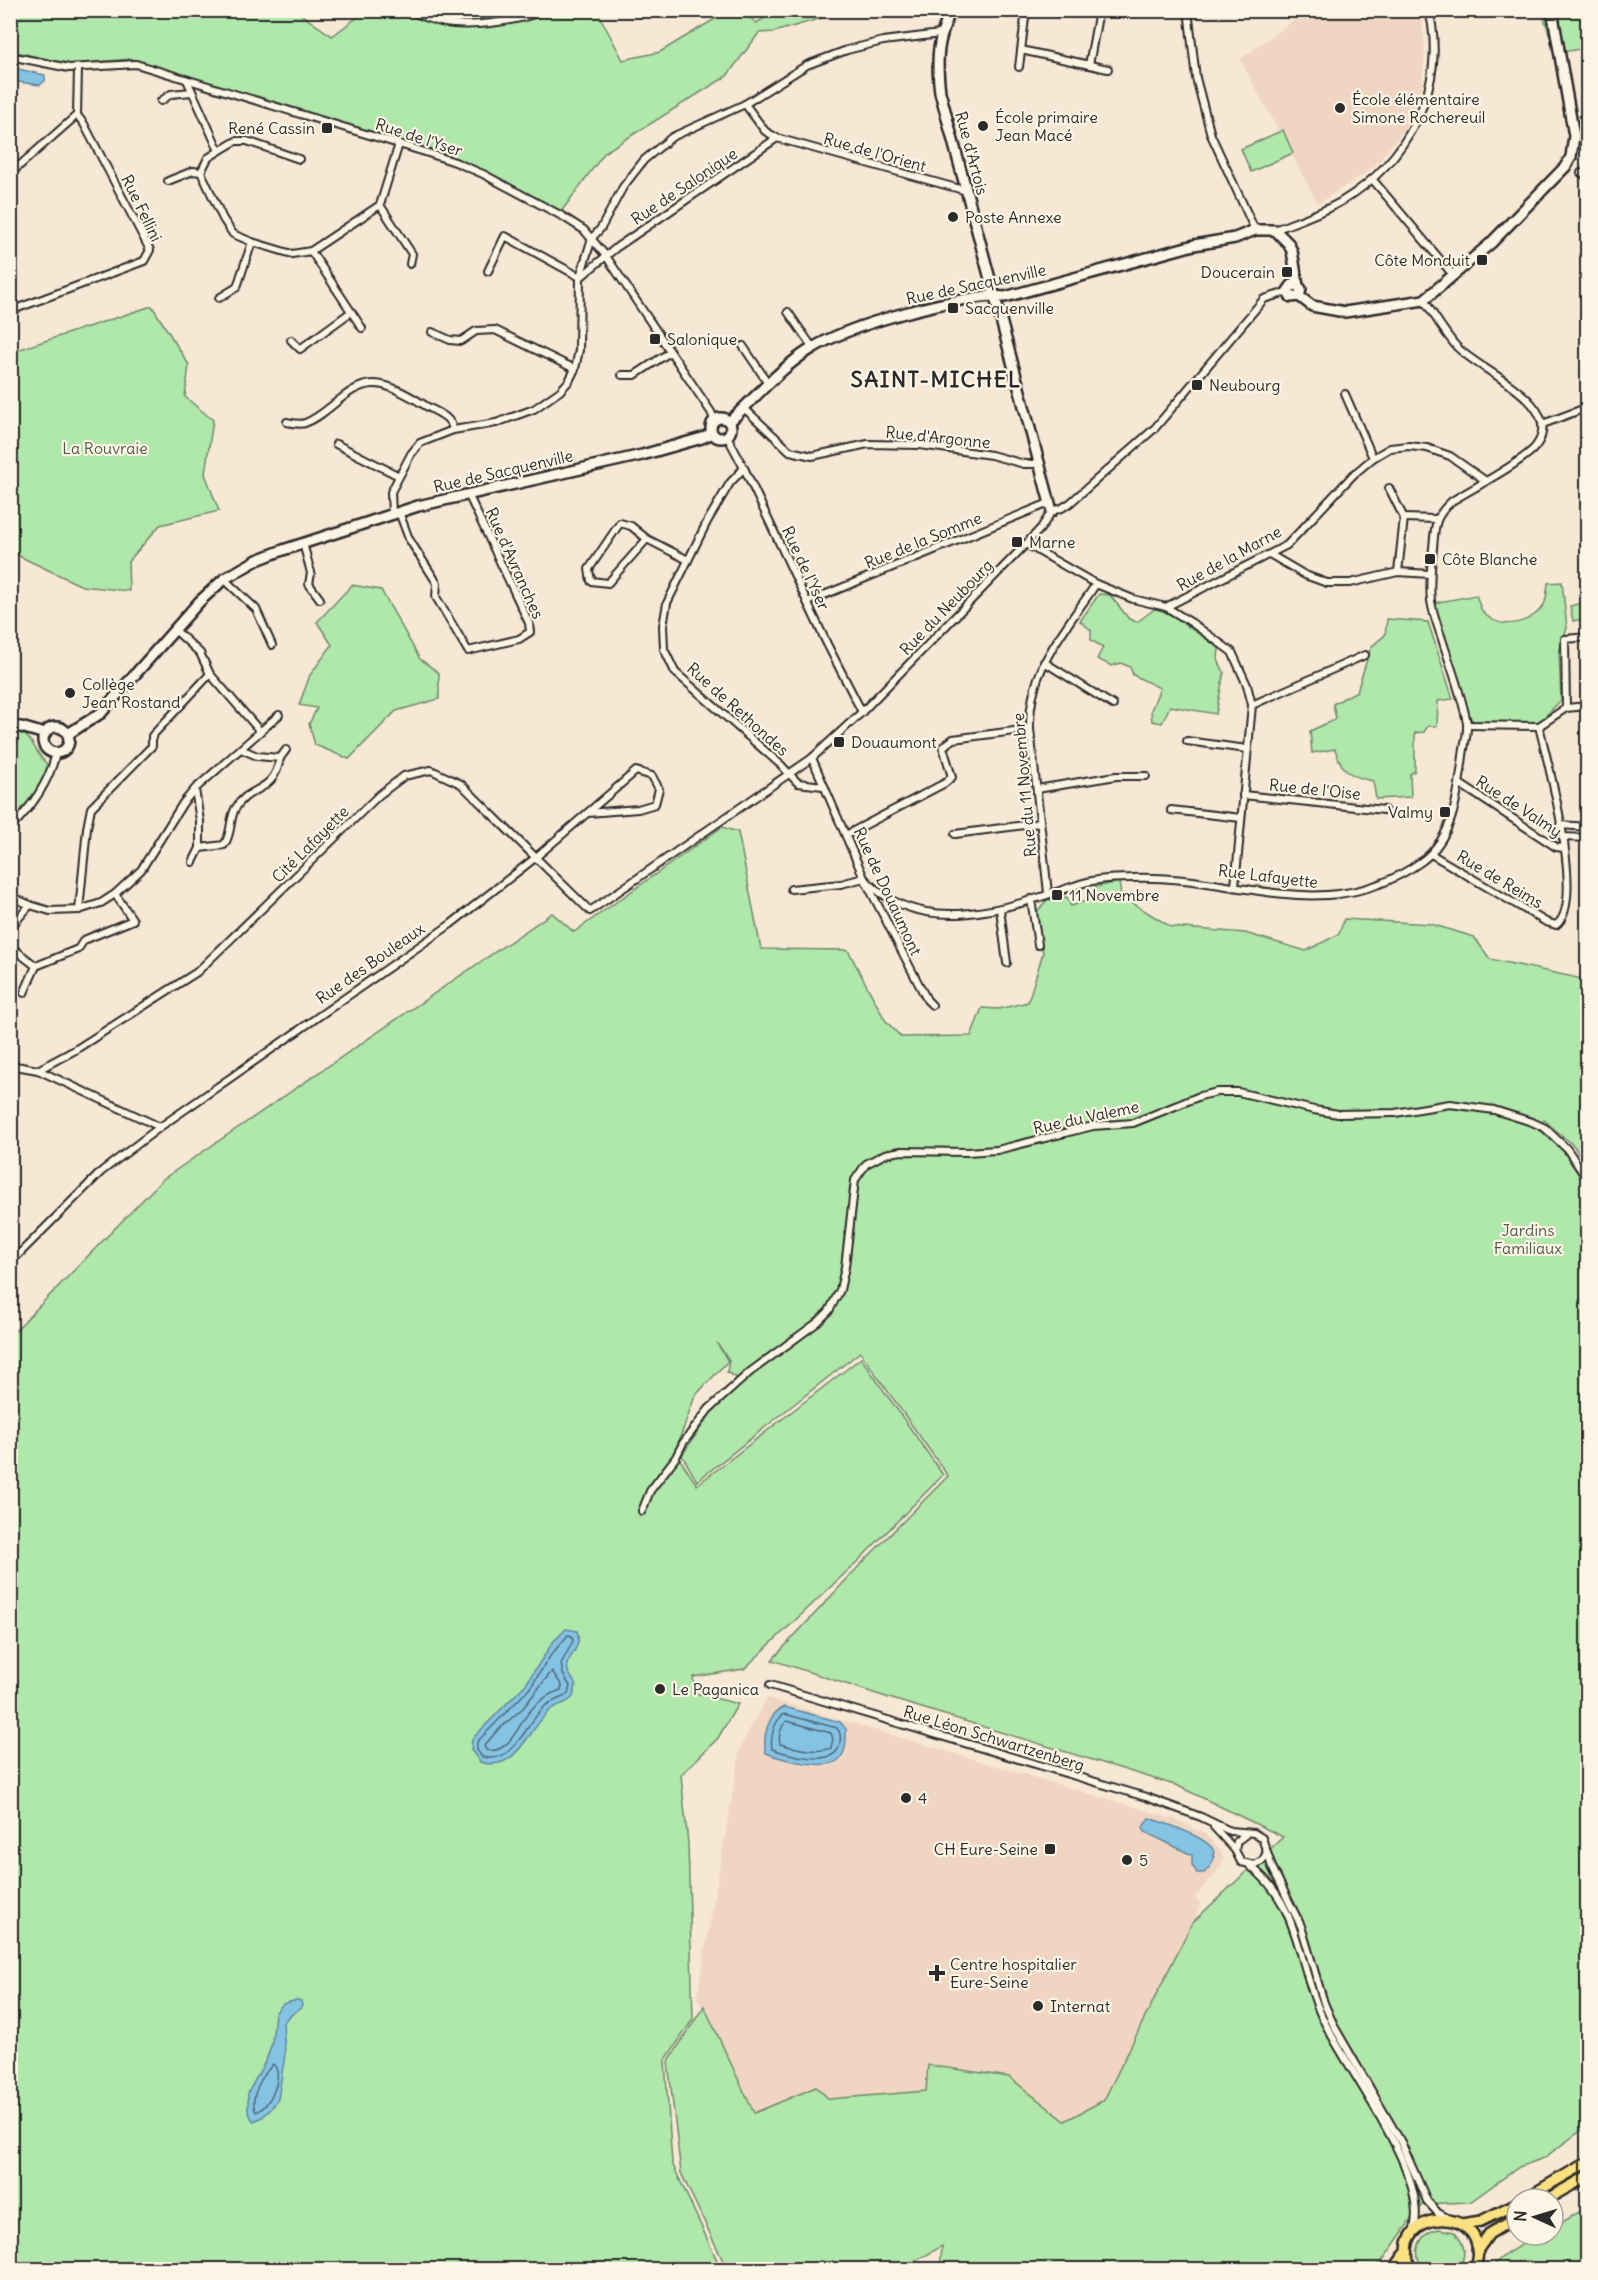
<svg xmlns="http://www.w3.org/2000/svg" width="1598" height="2280" font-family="Delius,sans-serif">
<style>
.built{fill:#f0d6c2}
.green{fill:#b0e7aa;stroke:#6e896a;stroke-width:1.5}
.water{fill:#85c3e5;stroke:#61869b;stroke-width:1.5}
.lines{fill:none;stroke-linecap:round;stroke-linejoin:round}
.shore{stroke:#4f6875;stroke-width:1.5}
.street-tunnel{stroke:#cec1b3;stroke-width:6;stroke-dasharray:6 3;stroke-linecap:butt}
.street-casing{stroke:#2b2b2b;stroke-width:10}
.secondary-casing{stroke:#2b2b2b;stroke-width:14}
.primary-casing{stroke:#2b2b2b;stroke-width:14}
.highway-casing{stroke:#2b2b2b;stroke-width:15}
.street{stroke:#fcf5e5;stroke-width:6}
.secondary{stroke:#fcf5e5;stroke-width:9}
.primary{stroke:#fbe180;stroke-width:9}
.highway{stroke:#fbe180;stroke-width:10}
.poi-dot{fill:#2b2b2b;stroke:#fcf5e5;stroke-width:2}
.labels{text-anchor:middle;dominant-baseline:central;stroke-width:4.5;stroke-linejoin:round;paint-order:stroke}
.poi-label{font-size:16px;fill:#2b2b2b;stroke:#fcf5e5;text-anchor:start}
.street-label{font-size:16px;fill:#2b2b2b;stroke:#fcf5e5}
.park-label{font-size:16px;fill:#4c5a4b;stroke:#fcf5e5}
.district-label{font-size:22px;font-weight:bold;letter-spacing:1.5px;fill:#2b2b2b;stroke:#fcf5e5}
</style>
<rect width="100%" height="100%" fill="#f7e7d5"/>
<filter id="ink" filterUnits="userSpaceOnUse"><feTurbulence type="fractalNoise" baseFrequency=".0167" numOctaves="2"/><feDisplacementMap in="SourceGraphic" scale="12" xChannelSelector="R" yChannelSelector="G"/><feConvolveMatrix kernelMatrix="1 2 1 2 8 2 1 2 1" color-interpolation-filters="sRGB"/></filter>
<g filter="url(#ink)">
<g class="built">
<polygon points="1307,11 1421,11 1425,50 1422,87 1404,130 1375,166 1318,204 1240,59"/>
<polygon points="767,1698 1175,1819 1205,1834 1222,1852 1223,1858 1222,1866 1194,1898 1200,1903 1191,1938 1104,2100 826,2269 697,1997 741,1745"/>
</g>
<g class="green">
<polygon points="11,10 296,11 332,36 366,11 597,11 623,60 660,52 728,11 744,11 756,23 777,11 903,11 900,15 846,11 774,32 759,33 727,76 605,152 561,212 452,158 292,111 132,59 70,64 11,51"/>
<polygon points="1542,11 1587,11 1587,53 1581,49 1555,53"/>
<polygon points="1283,130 1293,153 1251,172 1241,149"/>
<polygon points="152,306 189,365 185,397 213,420 205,474 219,511 160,525 128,562 129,591 82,586 21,557 11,549 11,352"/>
<path d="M1562 582 1567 628 1559 652 1561 700 1540 722 1477 723 1472 720 1467 712 1434 603 1476 595C1479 603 1480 611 1487 616 1504 631 1536 622 1545 602 1547 597 1547 589 1548 583Z"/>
<polygon points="352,585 381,590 420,659 439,673 439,699 396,711 349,759 315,745 309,724 317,708 299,705 310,675 332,645 317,622"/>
<polygon points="1099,594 1110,595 1129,619 1137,622 1156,608 1173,616 1219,648 1218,660 1224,672 1216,714 1170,706 1162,723 1152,721 1151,710 1160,688 1133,675 1130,667 1121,663 1112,666 1097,659 1103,647 1091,640 1091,630 1080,621"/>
<polygon points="1587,602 1587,618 1573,621 1570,606"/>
<path d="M1387 619 1428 622 1453 699 1438 701 1437 726H1428L1424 732 1415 733V771L1410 774 1411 797 1376 799 1373 781C1349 776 1342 772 1335 749L1312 753 1310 731 1336 719 1333 704 1357 691 1371 647 1385 635Z"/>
<path d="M11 731C33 731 33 752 47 764 45 788 26 804 11 821Z"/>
<polygon points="722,827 738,832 761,949 848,950 885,1020 901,1037 971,1036 982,1008 999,1009 1028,1002 1043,953 1036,913 1047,900 1067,897 1071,906 1089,900 1095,887 1119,882 1121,896 1171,927 1245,933 1306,951 1339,934 1344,919 1431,924 1474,937 1490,959 1587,980 1587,1168 1574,1146 1544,1120 1539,1129 1563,1151 1587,1187 1587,2126 1544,2158 1519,2167 1470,2202 1422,2204 1381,2263 1366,2269 940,2269 942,2246 902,2269 727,2269 681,2173 668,2062 704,2006 754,2113 816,2087 829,2099 926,2091 928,2065 1009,2077 1065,2121 1104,2100 1192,1923 1283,1837 1178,1786 889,1698 772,1660 860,1565 948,1476 860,1352 697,1481 682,1455 711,1413 744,1382 727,1372 729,1360 717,1343 728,1361 695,1396 675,1452 697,1485 861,1358 943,1475 859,1560 744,1669 693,1677 695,1693 738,1704 718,1738 681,1775 688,1844 693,2019 665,2061 672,2163 721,2269 11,2270 11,1335 163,1179 552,913 574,932"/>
<path d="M1587 2207V2269H1491C1500 2254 1535 2235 1553 2235V2228Z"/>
<path d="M1439 2229 1454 2232C1466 2244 1467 2256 1458 2269H1423C1412 2253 1418 2233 1439 2229Z"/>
</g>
<g class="water">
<polygon points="10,67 45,75 45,81 40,85 11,81"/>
<path d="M566 1629 577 1631C582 1645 572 1652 567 1664L568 1672 576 1685 573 1697C566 1705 556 1704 549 1711 528 1730 516 1774 480 1762L471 1750 472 1739 526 1684 553 1642Z"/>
<path d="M784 1707 840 1722 846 1729C846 1739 847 1754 837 1761 824 1770 781 1759 766 1753 762 1738 768 1713 784 1707Z"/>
<path d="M1149 1818C1162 1822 1211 1838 1214 1852 1216 1860 1210 1867 1204 1873H1197L1192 1865V1855L1145 1832 1143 1827Z"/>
<polygon points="297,2000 301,2001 302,2007 287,2018 283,2023 285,2054 278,2099 271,2109 261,2118 253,2121 248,2111 248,2093 267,2058 272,2043 275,2013 283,2004"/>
</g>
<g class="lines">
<g class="shore">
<path d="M568 1635 572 1636 573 1641 561 1664 563 1674 570 1686 568 1694C561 1700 551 1700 544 1707 525 1725 514 1765 482 1757L477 1750V1742L530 1688 551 1655Z"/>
<path d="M552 1671 562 1686 561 1690C548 1694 539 1700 530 1711 518 1725 509 1755 486 1750L484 1746 496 1732 523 1708Z"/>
<path d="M784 1714 837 1728C841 1733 841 1740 839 1746 834 1768 787 1754 772 1749 770 1737 774 1721 784 1714Z"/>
<path d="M787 1721 831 1733 833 1739 831 1748C817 1754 794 1748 780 1744 778 1737 781 1725 787 1721Z"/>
<path d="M273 2064C285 2075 270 2107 256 2112 248 2097 263 2075 273 2064Z"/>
</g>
<polyline class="street-tunnel" points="1088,2008 1090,2009"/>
<defs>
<g id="street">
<path d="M408 10C422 16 438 23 453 24 478 26 521 21 544 10"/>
<polyline points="1188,10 1196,78 1211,135 1255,230"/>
<polyline points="1021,50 1108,69"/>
<polyline points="10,56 69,68 136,64 425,152 455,162 483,174 562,216 584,230 606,256 711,412 714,419"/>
<polyline points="1089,65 1098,16"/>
<polyline points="1019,67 1026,10"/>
<polyline points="187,80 219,151 208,158 201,172 223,219 233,234 252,242"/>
<polyline points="161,101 171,94 192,92"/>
<polyline points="745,104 765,131 777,138 967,191"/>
<polyline points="399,144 380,205 412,254 410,264"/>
<polyline points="219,151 236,141 247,141 299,159"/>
<polyline points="1581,173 1588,177"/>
<polyline points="10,174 77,115"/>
<polyline points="1373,180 1454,276"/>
<polyline points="168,181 193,171 201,172"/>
<path d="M1275 230C1297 221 1322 213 1342 201 1407 162 1448 86 1429 10"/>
<polyline points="311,251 362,328"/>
<polyline points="488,271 505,236 580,277"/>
<polyline points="582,276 617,247 777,138"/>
<polyline points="219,298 237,287 252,242 292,254 311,251 380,205"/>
<polyline points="10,311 144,261 150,250 84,124 77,115 78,68"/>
<polyline points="788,312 813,348"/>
<polyline points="432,332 450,340 461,341 476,331 495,330 575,369"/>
<polyline points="291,340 300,349 351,312"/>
<polyline points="743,346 768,383"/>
<polyline points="622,375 635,375 670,352"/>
<polyline points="1345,394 1373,458"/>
<polyline points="744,408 790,451 812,456 868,444 920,445 991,455 1024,464 1039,464"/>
<path d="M287 422C292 423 300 425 305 423 329 415 347 384 374 384 391 384 412 397 426 406 436 412 451 416 453 430"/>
<polyline points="1543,424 1588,407"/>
<polyline points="727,436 744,468 827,644 862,712"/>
<polyline points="336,444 399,476"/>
<polyline points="744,468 730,483 707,522 667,603 663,626 664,649 675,672 781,765 798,783 823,786"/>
<polyline points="1389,488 1404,518 1398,572"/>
<polyline points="399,512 409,539 437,583 436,597 468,651 519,639 530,632 529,623 468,494"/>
<polyline points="392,514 391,492 411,454 420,443 453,430 496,423 534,409 560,391 569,381 575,369 579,350 580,277 592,238 601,228 623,187 644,160 672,137 745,104 807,65 847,50 883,41 940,34"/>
<polyline points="1404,518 1436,519"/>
<polyline points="647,539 631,526 620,523 589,569 591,581 608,583 647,539 688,560"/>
<polyline points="303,543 311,573 309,584 320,599"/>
<polyline points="1026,544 1096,584 1133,599 1166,607 1192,623 1232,652 1247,685 1252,705 1235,886"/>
<polyline points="1271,555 1305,575 1327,583 1350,583 1398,572 1430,574"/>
<polyline points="224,579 256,609 272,645"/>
<polyline points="807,602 1049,503"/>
<polyline points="1166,607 1287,545 1353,475 1373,458 1390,448 1409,446 1427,448 1450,456 1486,481"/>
<polyline points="175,630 200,653 210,674 260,731"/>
<polyline points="1044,662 1113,705"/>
<polyline points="1252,705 1365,655"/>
<polyline points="1566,708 1565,639 1588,637"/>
<polyline points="1539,726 1566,708 1588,706"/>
<polyline points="1187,741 1247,749"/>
<polyline points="280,758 286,750"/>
<polyline points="812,758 864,878 927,1000 932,1005"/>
<polyline points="1460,784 1556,847 1564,848"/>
<polyline points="1037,789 1116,776 1146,776"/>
<polyline points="1243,795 1384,810"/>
<polyline points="1171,810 1241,818"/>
<polyline points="1560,825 1588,827"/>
<path d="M10 828C32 807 49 783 56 753"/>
<polyline points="955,834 1040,823"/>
<polyline points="846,835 945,783 952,777 943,747 953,739 1030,729"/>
<polyline points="1562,837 1588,838"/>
<path d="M200 848 224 845C232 834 229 821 235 809 249 784 274 795 280 758L257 756 241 749"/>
<path d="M1431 854 1546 922 1556 925C1587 904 1547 760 1539 726L1467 725"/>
<polyline points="193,862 200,848 200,821 195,789"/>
<path d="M864 878C920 940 1010 908 1077 885 1094 879 1113 878 1130 878 1234 873 1327 930 1422 861 1454 837 1458 794 1463 756 1464 746 1468 733 1467 723 1462 696 1450 665 1442 639 1438 627 1433 614 1431 601 1429 583 1431 566 1433 548 1435 526 1434 517 1452 501 1470 490 1525 461 1536 446 1567 403 1478 371 1456 346 1444 332 1434 315 1424 300"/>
<polyline points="791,889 841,884 864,878"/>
<path d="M1048 893 1030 729C1028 668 1064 632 1096 584"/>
<polyline points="10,896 30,905 50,911 79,910 101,903 115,894 141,870 183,803 195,789 279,715"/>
<polyline points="1031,899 1038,945"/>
<polyline points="1000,909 1007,963"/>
<polyline points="79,910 87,828 91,808 152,746 152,736 210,674"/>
<polyline points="10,928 30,905"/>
<polyline points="10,946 36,966 24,993"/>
<polyline points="36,966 78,949 84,940 133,920 115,894"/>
<polyline points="10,1065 38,1070 160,1127"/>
<polyline points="38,1070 75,1050 197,972 379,795 404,776 431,770 461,784 590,911 812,758 862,712 1026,544 1041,528 1052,511 1062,508 1070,503 1155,428 1264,299 1287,292"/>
<polyline points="10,1263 102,1171 160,1127 451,924 535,858 636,771 652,776 659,789 655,804 638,809 588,813"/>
<polyline points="642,1511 650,1491 676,1457 683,1443 709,1409 750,1372 818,1322 829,1311 840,1290 845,1267 855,1180 866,1164 885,1154 901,1151 967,1152 997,1150 1093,1126 1133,1123 1200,1096 1217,1092 1238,1092 1314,1110 1338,1114 1395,1113 1450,1104 1494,1110 1532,1122 1545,1128 1567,1149 1588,1180"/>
<polyline points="770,1685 1146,1797 1201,1817 1230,1831 1254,1833 1262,1838 1272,1867 1301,1926 1324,2003 1334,2026 1401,2142 1427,2201 1438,2213 1449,2219"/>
<polyline points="1214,1827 1235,1850"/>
<polyline points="1245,1835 1237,1841 1235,1850 1241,1862 1255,1865 1263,1860 1267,1852"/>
<path d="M1250 1866C1299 1902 1298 1963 1321 2015 1344 2067 1433 2176 1413 2232"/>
</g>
<g id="secondary">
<path d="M951 10C937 41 936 59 940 92L1052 511"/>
<polyline points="1299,296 1312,306 1345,312 1424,300 1491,243 1566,166 1571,157 1574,136 1552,10"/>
<circle cx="721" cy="428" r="10"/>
<path d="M729 422C756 397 780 368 811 349 851 324 945 300 991 296 996 296 1000 297 1005 297L1194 245 1235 238 1255 230H1275L1288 243 1292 251 1298 286 1301 289 1299 296 1291 297 1287 292 1292 285 1298 286"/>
<circle cx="56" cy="740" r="13"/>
<polyline points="10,727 21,727 45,734"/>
<polyline points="68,734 101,713 199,602 224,579 257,560 283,550 418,506 642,455 702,438 712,433"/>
</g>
<g id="primary">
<polyline points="1524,2199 1588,2162"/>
<polyline points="1547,2199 1588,2176"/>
<polyline points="1461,2224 1481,2221 1517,2203"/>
<polyline points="1477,2251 1489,2234 1517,2217"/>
<path d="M1411 2270C1385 2203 1499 2203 1474 2270"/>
</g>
<polyline id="highway" points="1394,2270 1407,2252"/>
</defs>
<use href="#street" class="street-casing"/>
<use href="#secondary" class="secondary-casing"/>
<use href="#primary" class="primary-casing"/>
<use href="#highway" class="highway-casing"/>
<use href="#street" class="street"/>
<use href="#secondary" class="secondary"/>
<use href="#primary" class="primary"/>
<use href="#highway" class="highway"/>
</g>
</g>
<g class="poi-dot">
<circle cx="1340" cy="108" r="6"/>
<circle cx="983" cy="126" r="6"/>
<rect x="321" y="122" width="12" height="12" rx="3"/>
<circle cx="953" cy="217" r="6"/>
<rect x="1476" y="254" width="12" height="12" rx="3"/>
<rect x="1281" y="266" width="12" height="12" rx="3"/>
<rect x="947" y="302" width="12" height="12" rx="3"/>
<rect x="649" y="333" width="12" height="12" rx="3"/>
<rect x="1191" y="379" width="12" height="12" rx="3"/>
<rect x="1011" y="536" width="12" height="12" rx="3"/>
<rect x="1424" y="553" width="12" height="12" rx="3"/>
<circle cx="70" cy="693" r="6"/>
<rect x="833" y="736" width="12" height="12" rx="3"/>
<rect x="1439" y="806" width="12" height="12" rx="3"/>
<rect x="1051" y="889" width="12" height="12" rx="3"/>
<circle cx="660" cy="1689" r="6"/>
<circle cx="906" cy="1798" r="6"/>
<rect x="1044" y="1843" width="12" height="12" rx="3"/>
<circle cx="1127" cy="1860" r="6"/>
<path d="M934 1964h6v6h6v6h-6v6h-6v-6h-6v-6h6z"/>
<circle cx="1038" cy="2006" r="6"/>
</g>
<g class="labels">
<g class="poi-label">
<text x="1352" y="99">École élémentaire<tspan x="1352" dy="18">Simone Rochereuil</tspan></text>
<text x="995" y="117">École primaire<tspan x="995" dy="18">Jean Macé</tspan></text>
<text x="315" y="128" text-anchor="end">René Cassin</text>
<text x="965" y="217">Poste Annexe</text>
<text x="1470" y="260" text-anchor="end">Côte Monduit</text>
<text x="1275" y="272" text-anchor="end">Doucerain</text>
<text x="965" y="308">Sacquenville</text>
<text x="667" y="339">Salonique</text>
<text x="1209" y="385">Neubourg</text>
<text x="1029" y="542">Marne</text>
<text x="1442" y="559">Côte Blanche</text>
<text x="82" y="684">Collège<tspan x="82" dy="18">Jean Rostand</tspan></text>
<text x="851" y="742">Douaumont</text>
<text x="1433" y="812" text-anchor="end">Valmy</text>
<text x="1069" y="895">11 Novembre</text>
<text x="672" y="1689">Le Paganica</text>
<text x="918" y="1798">4</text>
<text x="1038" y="1849" text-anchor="end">CH Eure-Seine</text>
<text x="1139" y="1860">5</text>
<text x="950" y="1964">Centre hospitalier<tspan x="950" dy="18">Eure-Seine</tspan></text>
<text x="1050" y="2006">Internat</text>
</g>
<g class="street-label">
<text transform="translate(419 137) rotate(18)">Rue de l'Yser</text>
<text transform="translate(875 152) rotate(16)">Rue de l'Orient</text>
<text transform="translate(972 153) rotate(75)">Rue d'Artois</text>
<text transform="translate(684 186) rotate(-34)">Rue de Salonique</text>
<text transform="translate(142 208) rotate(64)">Rue Fellini</text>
<text transform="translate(976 284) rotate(-12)">Rue de Sacquenville</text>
<text transform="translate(938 437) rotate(6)">Rue d'Argonne</text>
<text transform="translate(503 471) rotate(-13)">Rue de Sacquenville</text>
<text transform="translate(923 540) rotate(-22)">Rue de la Somme</text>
<text transform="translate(1229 558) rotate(-29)">Rue de la Marne</text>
<text transform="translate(515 563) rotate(66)">Rue d'Avranches</text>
<text transform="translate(806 568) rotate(65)">Rue de l'Yser</text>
<text transform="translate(946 607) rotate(-46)">Rue du Neubourg</text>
<text transform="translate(738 709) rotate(42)">Rue de Rethondes</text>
<text transform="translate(1024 785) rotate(-95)">Rue du 11 Novembre</text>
<text transform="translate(1315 789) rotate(6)">Rue de l'Oise</text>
<text transform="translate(1519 806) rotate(33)">Rue de Valmy</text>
<text transform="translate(310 844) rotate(-45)">Cité Lafayette</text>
<text transform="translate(1268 876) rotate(7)">Rue Lafayette</text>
<text transform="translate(1500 879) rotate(31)">Rue de Reims</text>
<text transform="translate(888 891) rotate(65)">Rue de Douaumont</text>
<text transform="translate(370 963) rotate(-35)">Rue des Bouleaux</text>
<text transform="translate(1086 1117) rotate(-12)">Rue du Valeme</text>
<text transform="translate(994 1738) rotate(17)">Rue Léon Schwartzenberg</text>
</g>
<g class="park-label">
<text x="105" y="448">La Rouvraie</text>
<text x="1528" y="1230">Jardins<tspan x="1528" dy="18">Familiaux</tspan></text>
</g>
<g class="district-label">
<text x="936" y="379">SAINT-MICHEL</text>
</g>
</g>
<rect width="1598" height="2280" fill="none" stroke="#fcf5e5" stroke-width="36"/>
<rect x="18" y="18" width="1562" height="2244" fill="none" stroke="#2b2b2b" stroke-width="2" filter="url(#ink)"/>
<g transform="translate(1535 2217) rotate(274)"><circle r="28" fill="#fcf5e5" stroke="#a8a49b" stroke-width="1.5"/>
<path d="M0-4.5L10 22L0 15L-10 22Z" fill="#2b2b2b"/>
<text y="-9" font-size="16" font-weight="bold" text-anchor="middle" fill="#2b2b2b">N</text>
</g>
</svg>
